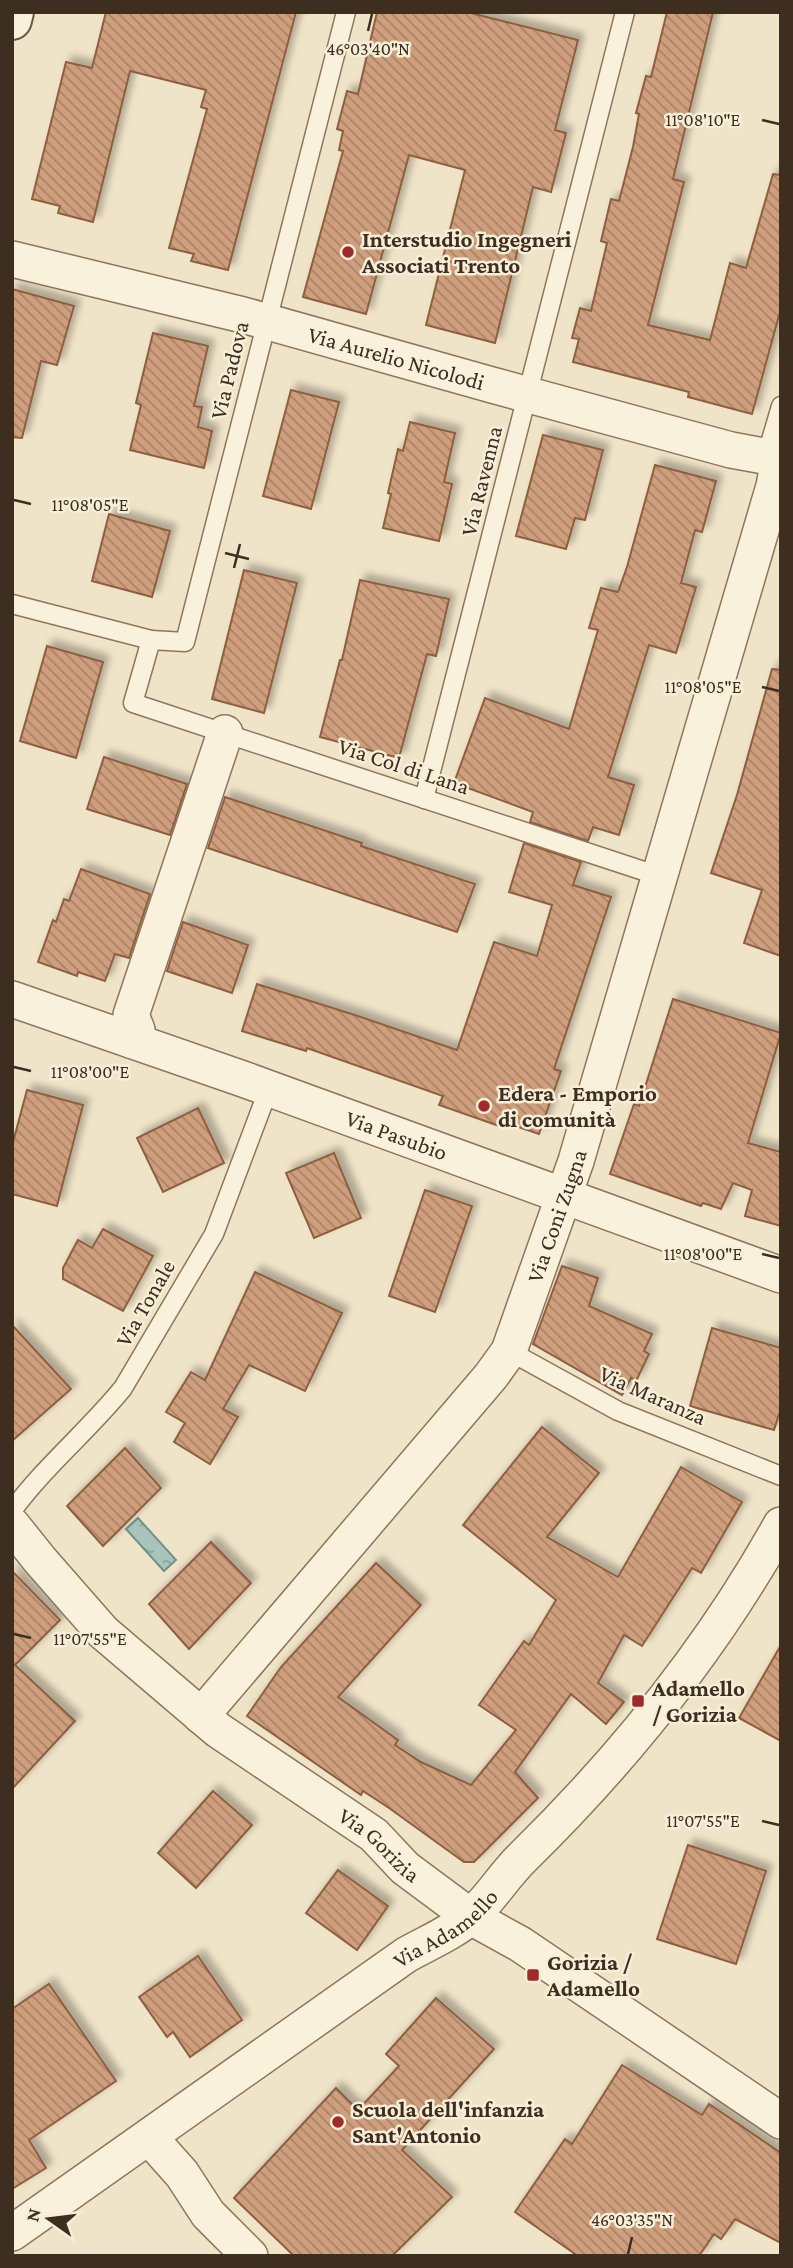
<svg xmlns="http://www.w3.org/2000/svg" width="793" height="2268" font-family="'Crimson Pro',serif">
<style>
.water{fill:url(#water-ripples);stroke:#6f938a;stroke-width:2}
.building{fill:url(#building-back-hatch);stroke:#8d5f41;stroke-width:2;filter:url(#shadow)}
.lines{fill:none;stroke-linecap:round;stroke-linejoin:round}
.lane-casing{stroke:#8d765c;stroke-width:21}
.street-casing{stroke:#8d765c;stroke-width:38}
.secondary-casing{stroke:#6f573f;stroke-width:42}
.lane{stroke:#faf1dc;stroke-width:18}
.street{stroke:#faf1dc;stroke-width:35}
.secondary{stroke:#faf1dc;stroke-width:38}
.ticks{fill:none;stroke:#3d2e20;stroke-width:2.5}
.poi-dot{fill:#9e2a2b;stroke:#f7eed8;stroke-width:2.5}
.labels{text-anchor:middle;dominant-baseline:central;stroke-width:5;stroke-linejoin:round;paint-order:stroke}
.poi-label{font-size:23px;font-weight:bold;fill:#3d2e20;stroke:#f7eed8;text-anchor:start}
.street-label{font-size:23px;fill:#3d2e20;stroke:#f7eed8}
.ticks-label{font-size:18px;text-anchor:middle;fill:#3d2e20;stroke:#f7eed8;stroke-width:5;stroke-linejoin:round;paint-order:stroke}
</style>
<defs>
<pattern id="water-ripples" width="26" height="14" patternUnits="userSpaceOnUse" patternTransform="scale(1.75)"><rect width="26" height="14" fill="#a9c4bc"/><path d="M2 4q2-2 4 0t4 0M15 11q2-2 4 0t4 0" fill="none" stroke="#8ba098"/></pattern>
<pattern id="building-back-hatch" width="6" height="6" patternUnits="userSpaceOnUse" patternTransform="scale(1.75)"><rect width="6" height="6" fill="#cf9f7d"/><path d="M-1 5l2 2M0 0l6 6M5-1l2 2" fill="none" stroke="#a98266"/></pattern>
<filter id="shadow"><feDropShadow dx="6" dy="-6" stdDeviation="3.5" flood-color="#0004"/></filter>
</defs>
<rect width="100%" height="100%" fill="#f0e4c8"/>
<polygon class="water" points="138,1518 176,1560 164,1571 126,1529"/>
<g class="building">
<polygon points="106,12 296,12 228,270 191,261 194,254 169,248 207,109 201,107 206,90 130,71 93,222 58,213 60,206 32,199 66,62 92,68"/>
<polygon points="377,12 467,12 578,40 555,130 566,133 551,192 533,187 495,343 426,325 465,170 409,155 366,314 303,297 343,151 339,150 343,131 337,129 347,91 358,94"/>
<polygon points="667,12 713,12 673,179 684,182 648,325 710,340 730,263 746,268 773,174 781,175 781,308 752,414 688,397 689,392 573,362 579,339 572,338 580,308 591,311 607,243 601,241 611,199 619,201 633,147 639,114 636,113 646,76 651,77"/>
<polygon points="12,289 74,306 57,365 41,361 22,438 12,437"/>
<polygon points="153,333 208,346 194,406 202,407 198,427 212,431 204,468 130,450 141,405 136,403"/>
<polygon points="291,390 339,402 311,509 263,496"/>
<polygon points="410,422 455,433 444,482 452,484 439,541 383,528 391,494 388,493 398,449 403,451"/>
<polygon points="543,435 603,450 585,520 575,518 566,549 516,536"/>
<polygon points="655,465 716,481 702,532 695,530 681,583 696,587 676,653 649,645 608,777 634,785 619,835 593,827 588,841 530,822 533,812 454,783 485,698 569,729 598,630 589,628 601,588 618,592 627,567"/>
<polygon points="109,514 170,531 152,597 92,581"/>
<polygon points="244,570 297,583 264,713 212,699"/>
<polygon points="360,580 449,599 436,656 427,654 399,758 320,737 340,660 342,660"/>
<polygon points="47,646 103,662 76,758 20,741"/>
<polygon points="772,669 781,670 781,956 744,943 762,890 711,873 737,795"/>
<polygon points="104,757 187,784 170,835 87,809"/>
<polygon points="225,797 362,843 361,846 475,884 457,932 208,848"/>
<polygon points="524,843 581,862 573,885 611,897 554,1069 561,1071 539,1134 501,1121 499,1126 439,1105 443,1096 307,1048 306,1051 242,1031 257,984 358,1016 457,1050 494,942 537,956 552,905 509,892"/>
<polygon points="81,869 150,894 129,958 115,954 105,981 78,972 77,976 38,962 53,920 56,922 64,899 69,901"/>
<polygon points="183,922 248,945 232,993 167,971"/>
<polygon points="673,999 781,1033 748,1143 781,1152 781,1226 745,1216 752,1190 733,1183 721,1209 703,1203 701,1206 610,1174 634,1104 639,1106"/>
<polygon points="27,1090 83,1105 57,1206 12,1194 12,1146"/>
<polygon points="198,1108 224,1163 163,1192 137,1138"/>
<polygon points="334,1153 361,1218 314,1238 286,1173"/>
<polygon points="425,1190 472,1206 435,1312 389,1296"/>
<polygon points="103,1229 153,1256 123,1311 63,1279 63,1268 78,1240 92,1248"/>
<polygon points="562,1266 598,1278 589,1306 652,1334 644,1351 649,1354 636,1381 631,1378 622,1395 533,1344"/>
<polygon points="255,1272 342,1313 305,1391 249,1365 223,1409 238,1417 210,1464 174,1442 185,1423 166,1412 191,1372 205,1380"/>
<polygon points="12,1325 71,1389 12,1441"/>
<polygon points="712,1328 781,1348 781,1408 774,1430 690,1406"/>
<polygon points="542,1427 599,1473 547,1537 618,1577 681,1467 742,1502 701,1573 692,1568 642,1646 624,1635 598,1683 624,1702 606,1724 571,1694 515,1772 538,1798 474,1862 464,1862 389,1808 363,1791 361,1795 247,1716 281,1667 376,1563 421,1605 338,1697 398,1740 395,1745 421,1762 471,1785 516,1730 479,1705 524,1641 529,1645 556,1600 463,1525"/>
<polygon points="125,1448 161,1488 103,1546 67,1506"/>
<polygon points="211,1542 251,1583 189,1649 149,1604"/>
<polygon points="12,1571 60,1620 15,1665 75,1721 12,1789"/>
<polygon points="781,1645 781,1741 739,1718"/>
<polygon points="213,1791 252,1825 196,1888 158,1853"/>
<polygon points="688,1845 766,1871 736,1964 657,1939"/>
<polygon points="338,1870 388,1906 357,1950 306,1913"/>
<polygon points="198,1956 242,2020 190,2057 173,2032 167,2037 139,1997"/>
<polygon points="49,1984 116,2081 29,2140 46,2168 12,2189 12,2009"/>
<polygon points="436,1998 494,2049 402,2150 452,2197 392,2256 294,2256 234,2198 336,2088 358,2110 399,2066 386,2054"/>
<polygon points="622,2065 702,2115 709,2104 781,2153 781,2243 735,2219 721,2239 714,2234 699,2256 578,2256 515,2212 565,2139 572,2144"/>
</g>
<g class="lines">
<defs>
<g id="lane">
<polyline points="346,12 185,642 151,640 133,703 659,876"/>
<polyline points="766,457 781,406"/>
<polyline points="12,604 151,640"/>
<polyline points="424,799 625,12"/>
<polyline points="509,1351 618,1411 781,1476"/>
<path d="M12 1511C45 1466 88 1431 123 1388L214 1234 269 1088"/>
</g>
<g id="street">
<path id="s1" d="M12 259 243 315 492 385 731 450 781 459"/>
<path id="s2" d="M12 999 243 1079 781 1275"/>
<polyline points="133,1041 137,1030 131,1015 225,733"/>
<path id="s3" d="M12 1525 40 1560 103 1632 218 1730 374 1835 405 1868 471 1917 520 1944 781 2121"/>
<path id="s4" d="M201 1716 491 1376 509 1351 576 1161 774 486 779 458"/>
<polyline points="149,2137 182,2174 208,2214 250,2256"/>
<path id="s5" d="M12 2233 406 1955C427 1943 452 1933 470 1917 490 1900 504 1875 523 1857 624 1758 712 1649 781 1525"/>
</g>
<polyline id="secondary" points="12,20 14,12"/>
</defs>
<use href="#lane" class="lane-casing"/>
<use href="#street" class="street-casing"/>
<use href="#secondary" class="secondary-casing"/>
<use href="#lane" class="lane"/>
<use href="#street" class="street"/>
<use href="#secondary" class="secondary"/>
</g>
<path class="ticks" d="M368 31 372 14M762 120 779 124M14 500 31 504M225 553 249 559M234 568 240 544M762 687 779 691M14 1067 31 1071M762 1254 779 1258M14 1634 31 1638M762 1821 779 1825M628 2254 632 2237"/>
<g class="poi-dot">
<circle cx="348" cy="252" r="7"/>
<circle cx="484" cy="1106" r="7"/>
<rect x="631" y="1694" width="14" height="14" rx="3.5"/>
<rect x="526" y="1968" width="14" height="14" rx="3.5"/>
<circle cx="338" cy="2122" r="7"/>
</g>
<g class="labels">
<g class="poi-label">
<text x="362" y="239">Interstudio Ingegneri<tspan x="362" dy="26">Associati Trento</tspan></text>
<text x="498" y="1093">Edera - Emporio<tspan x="498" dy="26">di comunità</tspan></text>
<text x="652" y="1688">Adamello<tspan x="652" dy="26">/ Gorizia</tspan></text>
<text x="547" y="1962">Gorizia /<tspan x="547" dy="26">Adamello</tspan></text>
<text x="352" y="2109">Scuola dell'infanzia<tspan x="352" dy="26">Sant'Antonio</tspan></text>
</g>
<g class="street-label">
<text stroke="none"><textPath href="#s1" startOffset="397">Via Aurelio Nicolodi</textPath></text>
<text transform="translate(229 370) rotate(-76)">Via Padova</text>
<text transform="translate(481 481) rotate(-76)">Via Ravenna</text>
<text transform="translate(404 766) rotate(18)">Via Col di Lana</text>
<text stroke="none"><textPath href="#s2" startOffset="408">Via Pasubio</textPath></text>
<text stroke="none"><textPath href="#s4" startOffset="621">Via Coni Zugna</textPath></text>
<text transform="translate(145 1303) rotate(-60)">Via Tonale</text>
<text transform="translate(653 1395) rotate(24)">Via Maranza</text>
<text stroke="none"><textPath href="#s3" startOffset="490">Via Gorizia</textPath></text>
<text stroke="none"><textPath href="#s5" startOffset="530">Via Adamello</textPath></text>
</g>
</g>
<g class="ticks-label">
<text x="368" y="55">46°03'40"N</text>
<text x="703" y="126">11°08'10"E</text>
<text x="90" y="511">11°08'05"E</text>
<text x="703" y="693">11°08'05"E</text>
<text x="90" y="1078">11°08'00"E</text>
<text x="703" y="1260">11°08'00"E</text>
<text x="90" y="1645">11°07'55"E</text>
<text x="703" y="1827">11°07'55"E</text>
<text x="632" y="2226">46°03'35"N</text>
</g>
<rect width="793" height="2268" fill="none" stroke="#3d2e20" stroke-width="28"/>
<g transform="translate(49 2219) rotate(284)" stroke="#f7eed8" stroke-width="5" paint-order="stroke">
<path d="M0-5L12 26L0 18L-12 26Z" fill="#3d2e20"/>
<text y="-10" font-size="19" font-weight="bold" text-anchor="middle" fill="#3d2e20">N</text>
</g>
</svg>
